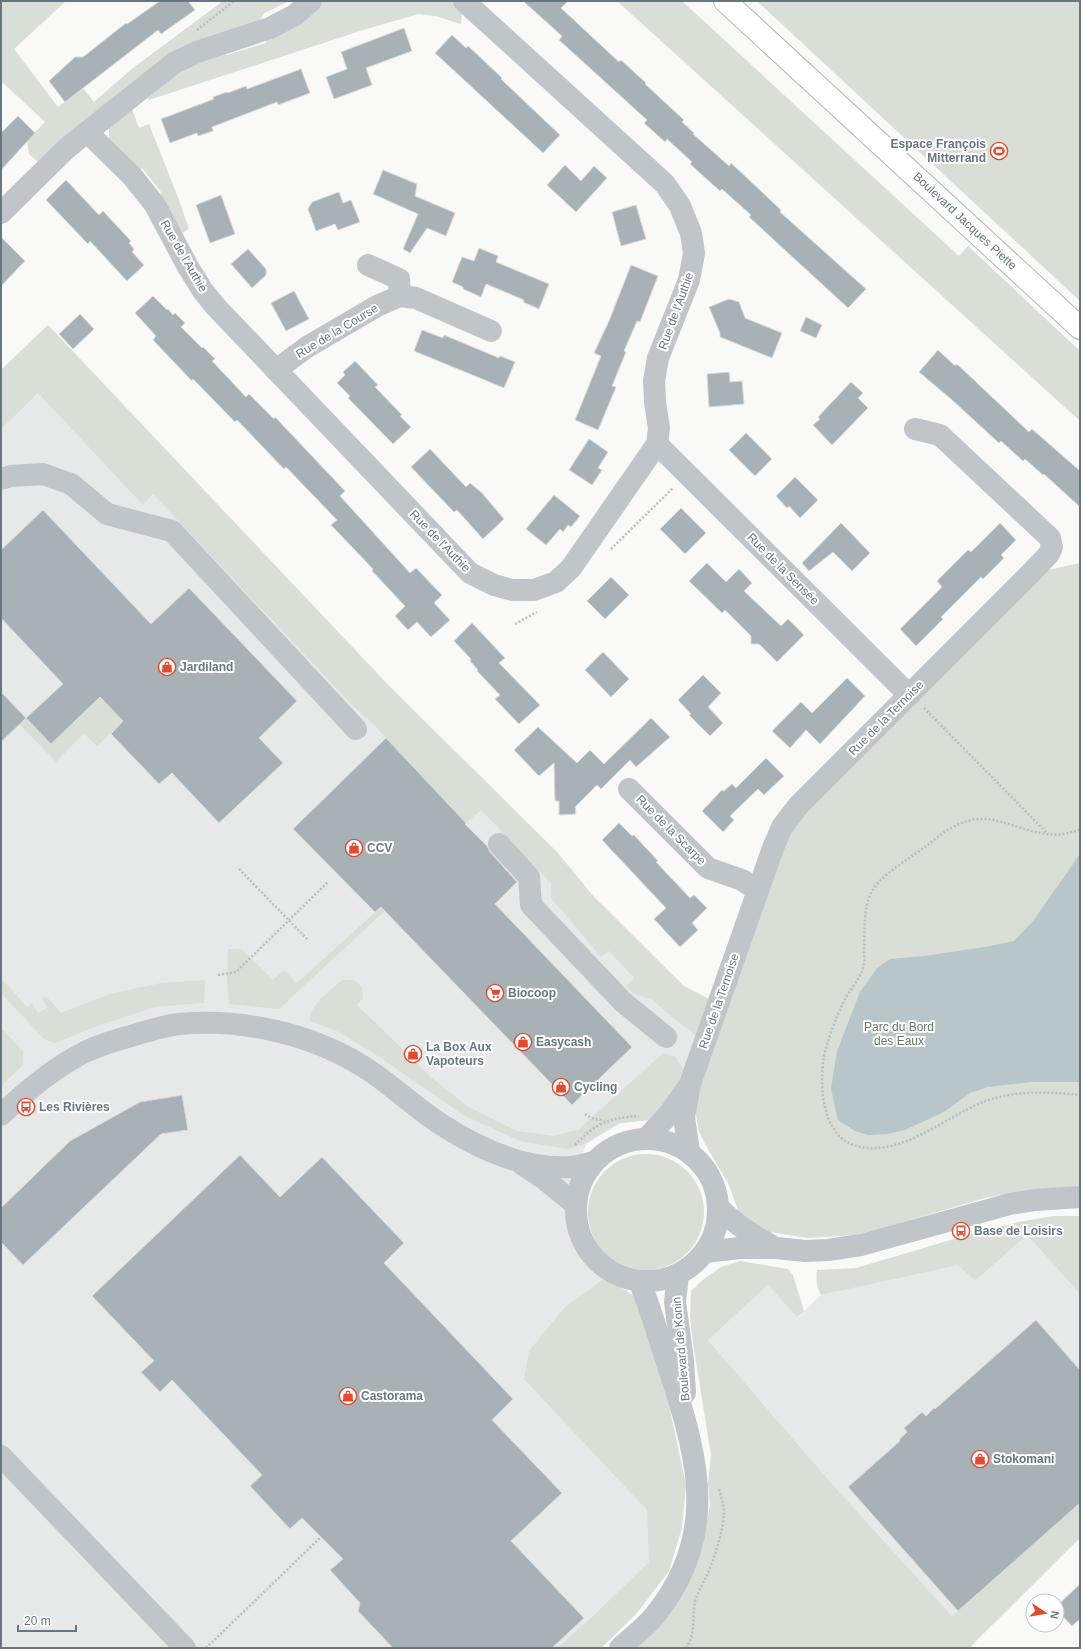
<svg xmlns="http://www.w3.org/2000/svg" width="1081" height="1649" font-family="Arial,sans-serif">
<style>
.built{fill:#e7e9e8}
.green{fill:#d9ded6}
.water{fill:#b8c6c9}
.building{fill:#a7b1b6;stroke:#dbdbd9}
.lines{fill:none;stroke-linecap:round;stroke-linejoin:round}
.major-casing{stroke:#b4babd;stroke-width:24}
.path{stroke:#bbbec1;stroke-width:2.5;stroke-dasharray:2 2;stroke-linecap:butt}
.minor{stroke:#c0c5c9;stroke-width:22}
.major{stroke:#fff;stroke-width:22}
.labels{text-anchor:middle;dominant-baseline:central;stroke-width:4;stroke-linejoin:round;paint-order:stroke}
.poi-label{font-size:12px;font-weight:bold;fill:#657781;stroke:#fff;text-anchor:start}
.street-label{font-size:12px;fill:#657781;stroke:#fff}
.park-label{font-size:12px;fill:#697964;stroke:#fff}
</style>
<rect width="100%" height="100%" fill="#f9f9f7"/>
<g class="built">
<polygon points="48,325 392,689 557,852 594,897 684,986 718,1004 690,1084 651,1120 620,1123 587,1143 563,1201 576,1245 605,1278 634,1296 682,1527 669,1571 636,1614 601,1648 1,1648 1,370"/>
<polygon points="1027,1235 1080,1294 1080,1538 1030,1586 952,1616 833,1485 708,1340 768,1285 798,1317 821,1295 958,1264 975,1281"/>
</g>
<g class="green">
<polygon points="1,1 66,1 14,49 58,107 76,93 82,87 94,102 133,68 223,1 300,1 297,3 289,1 263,14 260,22 205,40 38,162 29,154 27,141 45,122 1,81"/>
<polygon points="324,1 451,1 462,12 461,24 435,16 418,14 360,31 149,100 147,93 170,74 221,52 227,55 266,43 267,36 310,13"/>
<polygon points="617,1 682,1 959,256 968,246 1080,351 1080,421"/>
<polygon points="757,1 1080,1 1080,301"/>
<polygon points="131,107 139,128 149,124 179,200 189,229 178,235 160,201 161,192 143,169 132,167 109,141 109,128"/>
<polygon points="48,325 392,689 557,852 594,897 684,986 718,1004 773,848 1030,574 1080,563 1080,1186 1012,1193 985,1198 876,1230 855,1235 808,1238 770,1232 739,1213 729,1185 705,1144 699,1131 690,1084 705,1042 668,1014 653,1000 632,993 626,986 634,978 609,951 601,957 551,898 551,883 481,810 466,823 372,723 354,707 153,494 143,505 38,393 1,429 1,370"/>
<polygon points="100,697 123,721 97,746 84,733 56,762 20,725 26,718 51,744"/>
<polygon points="383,905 387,909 279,1009 229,1004 227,980 228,949 242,949 273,980 284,970 297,983"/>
<polygon points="1,978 27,1007 32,1003 38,1013 47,1008 42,999 46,996 61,1013 110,994 161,983 205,980 204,1003 155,1007 100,1025 55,1043 44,1039 1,993"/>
<path d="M342 980H354L362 987 363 998 357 1005 432 1078 467 1106 517 1131 553 1136 578 1130 663 1053 676 1057 683 1069 674 1095 651 1120 620 1123 587 1143 568 1149 520 1141 463 1115 378 1056 339 1032 310 1021C308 1006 332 989 342 980Z"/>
<polygon points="3,1030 23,1051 23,1065 1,1086 1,1032"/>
<circle cx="646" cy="1212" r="58"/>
<path d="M1053 1216H1080V1294L1027 1235 975 1281 958 1265 821 1295C816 1286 816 1279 817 1270L856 1268 974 1233 1019 1222Z"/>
<polygon points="740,1261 788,1269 793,1275 804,1311 797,1317 768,1285 708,1340 833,1485 952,1616 1080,1503 1080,1538 977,1640 971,1647 972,1648 635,1648 671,1612 689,1580 702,1546 710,1505 708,1483 711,1455 693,1343 690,1318 691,1291 704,1279 721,1267"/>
<polygon points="605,1278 634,1296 662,1372 686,1485 682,1527 669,1571 636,1614 601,1648 557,1648 592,1617 649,1562 647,1510 524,1379 529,1351 565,1307"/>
</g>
<polygon class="water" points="1080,854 1080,1082 1031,1082 988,1087 970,1093 944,1112 905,1130 888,1134 868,1135 855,1131 838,1120 831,1089 837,1051 860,992 877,968 890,959 924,956 985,947 1014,941 1033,921"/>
<g class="building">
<polygon points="160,1 188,1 195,10 161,34 158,30 65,102 49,81 75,57 83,57 126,23 127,24"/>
<polygon points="523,1 568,1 561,8 619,62 621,60 646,83 645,84 684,120 682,122 694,133 693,134 729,166 731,163 781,210 780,212 866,289 848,308 749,217 751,215 722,189 720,191 690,164 692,162 667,139 665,142 644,123 647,120 559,40 562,36"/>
<polygon points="404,28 412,51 366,68 372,85 334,99 326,77 347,69 341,52"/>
<polygon points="452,35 466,48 468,46 480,57 502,78 501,79 560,135 543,153 435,53"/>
<polygon points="301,69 310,93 278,105 277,102 212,127 213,131 198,136 197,133 170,143 161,119 214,99 213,97 227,92 228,93 246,86 247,89"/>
<polygon points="18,116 35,133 1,170 1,133"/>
<polygon points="565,165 581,181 594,166 607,178 576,212 547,185"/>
<polygon points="383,170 417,184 415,196 455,213 446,236 427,228 410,253 403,249 418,214 373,194"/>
<polygon points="66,180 99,215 103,211 131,241 129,243 134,249 132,252 144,265 127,281 90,241 88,244 46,200"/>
<polygon points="339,192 343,203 351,200 360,222 338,230 335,224 316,231 308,209 312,202"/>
<polygon points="221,195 235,234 210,243 196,205"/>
<polygon points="636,205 646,239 621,246 612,212"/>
<polygon points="1,237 25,261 1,286"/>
<polygon points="479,248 498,256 496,262 549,284 539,309 523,302 524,300 486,284 481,297 463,289 463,287 452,282 462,257 474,261"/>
<polygon points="248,249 266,269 266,275 252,288 231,264"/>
<polygon points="631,265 658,276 640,322 637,321 624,351 626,352 612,386 616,387 598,430 575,420 601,356 594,353 609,321"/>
<polygon points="294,291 309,319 286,331 271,303"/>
<polygon points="153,296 167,310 168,309 173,315 175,313 185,323 181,327 202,348 203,347 215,359 212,361 246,397 249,394 274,419 275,417 345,491 340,496 410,573 416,568 442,595 434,603 450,620 431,637 417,622 408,630 395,616 405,606 372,571 373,569 331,525 337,520 286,467 284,469 237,420 235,422 193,379 192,381 153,340 156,336 135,313"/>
<polygon points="729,299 739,302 745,318 782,333 772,358 720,337 720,333 709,307"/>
<polygon points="80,314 94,329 73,349 59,334"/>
<polygon points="806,317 822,325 816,338 800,331"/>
<polygon points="422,330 443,338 444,335 499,358 500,356 515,362 504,388 414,351"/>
<polygon points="938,350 954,365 958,365 1029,432 1032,429 1080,471 1080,507 1044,474 1043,475 1025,459 1023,461 1001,441 999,443 951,399 919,372"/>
<polygon points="355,361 378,385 375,387 402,415 400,416 411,427 393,444 348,398 350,396 337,383 345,375 343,372"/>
<polygon points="729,372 730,382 742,381 744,404 709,407 707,374"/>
<polygon points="851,382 863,393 858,398 868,408 832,445 813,425 820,419 818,417"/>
<polygon points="746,433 772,459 755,476 729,450"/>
<polygon points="589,439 608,452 598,468 602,470 592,485 569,470"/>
<polygon points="430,449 466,487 470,483 482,493 504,519 483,539 457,510 454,512 411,467"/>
<polygon points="795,477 818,500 800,518 789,506 787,508 776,496"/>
<polygon points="554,495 580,516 571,527 568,525 563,532 560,529 546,545 526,529"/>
<polygon points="681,508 706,533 685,554 660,529"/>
<polygon points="43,510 151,624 189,588 297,701 259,738 283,763 219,823 172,773 159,784 111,734 123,721 100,697 51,744 26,718 1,742 1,692 26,718 63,684 1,618 1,550"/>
<polygon points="841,523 870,553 852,571 833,552 809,571 802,563"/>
<polygon points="1000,523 1016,540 1001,555 1004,558 983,579 981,577 941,617 943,619 916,646 900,629 942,587 937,581 968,550 971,552"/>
<polygon points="707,563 726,582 739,569 752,583 744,591 781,626 788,619 804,635 777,662 759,644 751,644 751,636 725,610 722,613 689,581"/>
<polygon points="611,577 629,595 605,619 587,601"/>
<polygon points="472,623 505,658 499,663 540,705 519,724 495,699 500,695 477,671 478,670 470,661 471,659 454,641"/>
<polygon points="603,652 629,679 611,697 585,670"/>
<polygon points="703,675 721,693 708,707 723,723 710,736 689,715 691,714 678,700"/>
<polygon points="847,678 865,696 820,744 806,730 790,748 772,731 801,702 812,713"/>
<polygon points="651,718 670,737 636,767 630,760 601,789 597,785 575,807 576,814 559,815 559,801 555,801 554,763 539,776 514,750 538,727 577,763 590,750 604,764"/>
<polygon points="386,738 466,823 465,824 487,846 490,852 517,882 495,904 632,1047 572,1105 381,907 375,912 293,829"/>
<polygon points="766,758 784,776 764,795 758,789 730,816 734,820 723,832 702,811 722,790 724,791 732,784 736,788"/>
<polygon points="619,823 632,836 634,835 658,861 656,862 690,898 694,895 707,908 692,923 698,930 680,947 654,919 666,908 602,840"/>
<polygon points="182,1095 188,1130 161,1134 23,1265 1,1242 1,1208 70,1141 140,1102"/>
<polygon points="240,1155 280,1197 322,1157 404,1243 384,1263 513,1399 492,1420 562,1493 511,1541 584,1618 552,1648 393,1648 358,1611 360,1603 330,1570 343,1559 302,1518 290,1529 250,1486 262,1475 172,1380 160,1392 141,1372 154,1361 92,1296"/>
<polygon points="1036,1320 1080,1370 1080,1503 958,1611 848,1487 900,1441 899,1440 907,1432 904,1428 922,1412 926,1416 934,1408 935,1409"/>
<polygon points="1080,1584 1080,1619 1072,1626 1057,1610 1057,1606"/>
</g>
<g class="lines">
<defs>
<polyline id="major" points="725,1 1080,328"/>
</defs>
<use href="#major" class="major-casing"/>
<g class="path">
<polyline points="197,30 234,1"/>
<polyline points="611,549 673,488"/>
<polyline points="515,624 537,612"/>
<polyline points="924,708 1048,834"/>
<path d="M1080 830C1069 833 1059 836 1047 834 1011 830 990 807 953 827 943 832 934 840 925 847 909 859 880 875 871 893 863 908 865 932 864 949 864 954 865 959 864 964 861 979 849 990 843 1003 837 1015 826 1044 824 1057 819 1084 822 1132 851 1144 896 1162 944 1117 983 1102 1013 1090 1049 1092 1080 1095"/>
<polyline points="239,869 307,939"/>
<polyline points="218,975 236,972 328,882"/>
<polyline points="585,1114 591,1118 605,1121"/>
<path d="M575 1145C596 1123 609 1118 639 1116"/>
<polyline points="206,1648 321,1537"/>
<path d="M686 1648C696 1634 692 1617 695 1601 698 1591 704 1582 708 1573 715 1557 723 1531 724 1513 724 1505 721 1497 719 1489"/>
</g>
<g class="minor">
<polyline points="311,1 295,15 270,28 197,52 174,63 87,132 132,176 155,205 188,267 203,291 216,307 470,573 494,585 512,590 534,590 556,582 571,568 657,444 659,428 655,402 654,381 658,358 689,280 694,253 691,233 680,206 665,184 464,1"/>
<polyline points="1,213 66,149 87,132"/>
<polyline points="368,265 399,279 400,296"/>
<polyline points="276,370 307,347 377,306 400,296 416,298 491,331"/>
<polyline points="657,444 909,695"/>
<polyline points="1,479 11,476 43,474 71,484 107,514 172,531 356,729"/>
<polyline points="629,789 708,868 742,880 757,890"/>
<polyline points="499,844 529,877 531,905 623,1002 666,1037"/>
<path d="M1 1115C26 1091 53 1068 85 1052 100 1045 116 1040 131 1036 147 1031 163 1026 179 1024 246 1018 318 1035 373 1073 396 1089 416 1108 439 1123 477 1148 524 1170 571 1167 578 1166 586 1164 593 1162"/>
<polyline points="647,1138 670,1113 686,1090"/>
<circle cx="647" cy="1210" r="71"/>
<polyline points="689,1152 684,1117 690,1084 773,848 782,827 798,806 1030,574 1049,554 1052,547 1050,538 940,435 915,429"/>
<polyline points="522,1164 543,1178 575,1204"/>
<path d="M718 1207C736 1226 753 1234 775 1248"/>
<polyline points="705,1252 739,1248 776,1248 805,1251 828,1250 861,1245 1010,1204 1035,1200 1080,1197"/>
<polyline points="678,1275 675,1302 683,1361 685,1393"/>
<polyline points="1,1456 185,1648"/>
<path d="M620 1648C632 1637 646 1627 656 1614 717 1537 700 1464 672 1378 661 1346 653 1314 640 1283"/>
</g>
<use href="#major" class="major"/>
</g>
<defs>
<symbol id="stadium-ring" viewBox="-11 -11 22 22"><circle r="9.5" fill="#fff" stroke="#e04c30" stroke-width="1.5"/><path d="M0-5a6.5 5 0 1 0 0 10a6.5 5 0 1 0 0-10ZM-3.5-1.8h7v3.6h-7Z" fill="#e04c30"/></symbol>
<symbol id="shop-ring" viewBox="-11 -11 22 22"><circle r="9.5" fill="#fff" stroke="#e04c30" stroke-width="1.5"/><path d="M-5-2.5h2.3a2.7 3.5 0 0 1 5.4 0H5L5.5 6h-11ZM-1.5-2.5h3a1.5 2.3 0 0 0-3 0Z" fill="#e04c30"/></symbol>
<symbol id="supermarket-ring" viewBox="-11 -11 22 22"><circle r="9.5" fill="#fff" stroke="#e04c30" stroke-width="1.5"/><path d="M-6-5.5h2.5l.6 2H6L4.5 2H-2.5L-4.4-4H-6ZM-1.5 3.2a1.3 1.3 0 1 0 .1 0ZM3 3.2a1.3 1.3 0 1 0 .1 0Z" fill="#e04c30"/></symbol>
<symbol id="bus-ring" viewBox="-11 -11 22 22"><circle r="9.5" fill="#fff" stroke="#e04c30" stroke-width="1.5"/><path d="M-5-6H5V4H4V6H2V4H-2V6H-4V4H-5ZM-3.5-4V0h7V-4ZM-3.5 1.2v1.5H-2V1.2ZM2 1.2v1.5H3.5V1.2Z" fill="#e04c30"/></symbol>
</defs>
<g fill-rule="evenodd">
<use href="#stadium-ring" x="989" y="141" width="20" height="20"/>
<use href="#shop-ring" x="157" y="657" width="20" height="20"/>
<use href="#shop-ring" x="344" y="838" width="20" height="20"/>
<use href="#supermarket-ring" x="485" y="983" width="20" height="20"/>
<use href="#shop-ring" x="513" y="1032" width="20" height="20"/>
<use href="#shop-ring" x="403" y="1044" width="20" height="20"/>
<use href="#shop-ring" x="551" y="1077" width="20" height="20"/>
<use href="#bus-ring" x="16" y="1097" width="20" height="20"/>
<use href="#bus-ring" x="951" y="1221" width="20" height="20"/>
<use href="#shop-ring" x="338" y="1386" width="20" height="20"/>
<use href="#shop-ring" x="970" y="1449" width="20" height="20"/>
</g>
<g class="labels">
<g class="poi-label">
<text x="986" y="144" text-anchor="end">Espace François<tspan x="986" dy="14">Mitterrand</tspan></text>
<text x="180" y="667">Jardiland</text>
<text x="367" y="848">CCV</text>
<text x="508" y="993">Biocoop</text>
<text x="536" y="1042">Easycash</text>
<text x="426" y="1047">La Box Aux<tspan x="426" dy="14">Vapoteurs</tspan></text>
<text x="574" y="1087">Cycling</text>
<text x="39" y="1107">Les Rivières</text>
<text x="974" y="1231">Base de Loisirs</text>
<text x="361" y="1396">Castorama</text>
<text x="993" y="1459">Stokomani</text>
</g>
<g class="street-label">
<text transform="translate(965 221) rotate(43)">Boulevard Jacques Piette</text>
<text transform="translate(184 256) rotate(60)">Rue de l'Authie</text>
<text transform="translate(676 311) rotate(-70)">Rue de l'Authie</text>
<text transform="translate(337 331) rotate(-31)">Rue de la Course</text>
<text transform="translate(440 541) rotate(46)">Rue de l'Authie</text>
<text transform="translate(783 569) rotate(45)">Rue de la Sensée</text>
<text transform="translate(886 718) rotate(-45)">Rue de la Ternoise</text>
<text transform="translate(671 830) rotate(45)">Rue de la Scarpe</text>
<text transform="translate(719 1001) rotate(-71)">Rue de la Ternoise</text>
<text transform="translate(681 1349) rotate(-95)">Boulevard de Konin</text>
</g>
<g class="park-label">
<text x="899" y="1027">Parc du Bord<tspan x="899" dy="14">des Eaux</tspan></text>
</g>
</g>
<rect width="1081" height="1649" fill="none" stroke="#657781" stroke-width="4"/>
<g transform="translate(1045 1613) rotate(102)"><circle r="19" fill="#ffffff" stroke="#c1c9cd"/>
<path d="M0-3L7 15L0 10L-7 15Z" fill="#e04c30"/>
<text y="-6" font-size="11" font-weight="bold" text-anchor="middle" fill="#657781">N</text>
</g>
<path d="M18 1625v6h58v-6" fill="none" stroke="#657781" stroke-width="2"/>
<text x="24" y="1625" font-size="12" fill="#657781" stroke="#ffffff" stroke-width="3" paint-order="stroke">20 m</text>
</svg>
